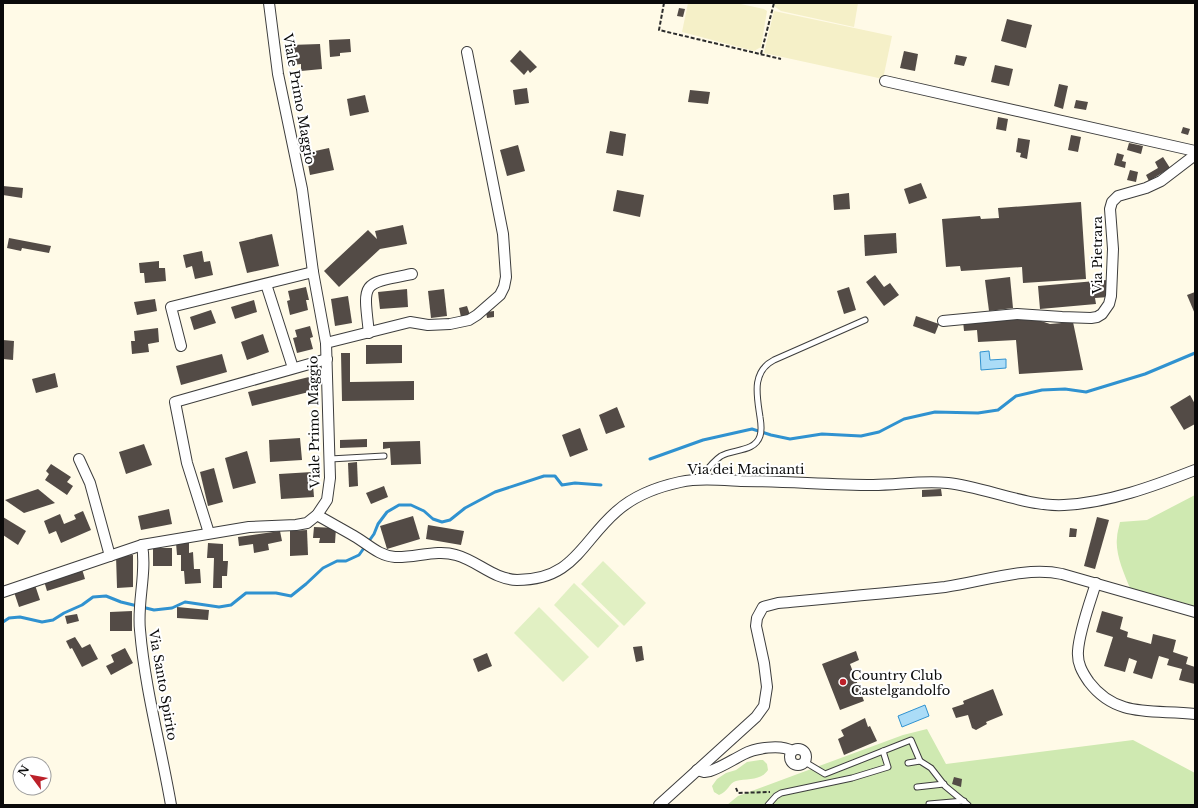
<svg xmlns="http://www.w3.org/2000/svg" width="1198" height="808" font-family="'Libre Baskerville',serif">
<style>
.farmland{fill:#f5f0c8}
.green{fill:#cfe9b1}
.pitch{fill:#e1f0c3}
.water{fill:#abdcf7;stroke:#3092d0}
.lines{fill:none;stroke-linecap:round;stroke-linejoin:round}
.stream{stroke:#3092d0;stroke-width:3}
.building{fill:#534b46}
.lane-casing{stroke:#3d3d3d;stroke-width:7}
.street-casing{stroke:#3d3d3d;stroke-width:12}
.path{stroke:#2c2c2c;stroke-width:2;stroke-dasharray:4 2;stroke-linecap:butt}
.lane{stroke:#fff;stroke-width:5}
.street{stroke:#fff;stroke-width:10}
.poi-dot{fill:#bc2029;stroke:#fff;stroke-width:1.5}
.labels{text-anchor:middle;dominant-baseline:central;stroke-width:4;stroke-linejoin:round;paint-order:stroke}
.street-label{font-size:13px;fill:#0a0a0a;stroke:#fff}
.poi-label{font-size:13px;fill:#0a0a0a;stroke:#fff;text-anchor:start}
</style>
<rect width="100%" height="100%" fill="#fffae7"/>
<g class="farmland">
<polygon points="688,3 736,3 764,9 767,11 761,47 754,51 682,32"/>
<polygon points="775,3 858,3 854,27 781,11 774,6"/>
<polygon points="774,11 892,36 883,79 764,53"/>
</g>
<g class="green">
<path d="M1195 495V606L1130 588C1124 574 1115 553 1117 538 1117 533 1119 527 1120 522L1147 520Z"/>
<polygon points="927,729 946,764 1133,740 1195,773 1195,805 727,805 738,796 903,735"/>
<path d="M760 760H763L767 764 768 770C761 781 747 778 736 781 729 783 728 792 719 795L714 792 712 786 717 779 726 773 736 770 747 762Z"/>
</g>
<g class="pitch">
<polygon points="603,561 646,603 624,626 581,584"/>
<polygon points="574,583 619,626 598,648 554,605"/>
<polygon points="539,607 589,657 563,682 514,633"/>
</g>
<g class="water">
<polygon points="989,351 990,360 1006,359 1006,368 981,370 980,352"/>
<polygon points="925,705 929,716 902,727 898,716"/>
</g>
<g class="lines">
<g class="stream">
<polyline points="650,459 703,440 752,429 771,435 790,439 822,434 861,436 879,432 904,419 935,412 978,413 998,410 1016,396 1042,390 1065,389 1086,392 1145,374 1195,353"/>
<polyline points="3,622 9,618 20,617 42,622 53,620 64,613 82,605 93,597 106,596 121,602 154,610 172,608 185,602 219,607 231,605 246,593 276,593 291,596 306,584 323,568 337,561 346,561 359,555 374,534 378,524 387,512 399,505 411,505 424,511 433,519 442,522 450,520 465,508 495,492 544,476 555,476 562,485 575,483 601,485"/>
</g>
</g>
<g class="building">
<polygon points="679,8 685,9 683,17 677,16"/>
<polygon points="1007,19 1032,25 1026,48 1001,41"/>
<polygon points="350,39 351,52 340,53 340,56 330,57 329,40"/>
<polygon points="320,44 322,69 301,71 301,64 291,65 290,45"/>
<polygon points="520,50 537,67 530,73 528,70 524,75 510,61"/>
<polygon points="904,51 918,54 915,71 900,68"/>
<polygon points="956,55 967,57 964,66 954,64"/>
<polygon points="995,65 1013,69 1009,86 991,82"/>
<polygon points="1059,84 1068,86 1063,109 1054,106"/>
<polygon points="527,88 529,103 515,105 513,90"/>
<polygon points="690,90 710,92 708,104 688,102"/>
<polygon points="365,95 369,112 350,116 347,99"/>
<polygon points="1076,100 1088,102 1086,110 1074,108"/>
<polygon points="998,117 1008,119 1006,131 996,129"/>
<polygon points="1183,127 1190,129 1188,135 1181,133"/>
<polygon points="610,131 626,134 623,156 606,153"/>
<polygon points="1071,135 1081,137 1078,152 1068,150"/>
<polygon points="1018,138 1030,140 1027,159 1020,157 1021,153 1016,152"/>
<polygon points="1129,143 1143,146 1141,154 1127,150"/>
<polygon points="518,145 525,171 507,176 500,150"/>
<polygon points="329,148 334,170 310,175 306,153"/>
<polygon points="1117,153 1124,155 1122,161 1126,162 1125,168 1114,165"/>
<polygon points="1163,157 1170,168 1149,181 1146,175 1158,168 1155,162"/>
<polygon points="1130,170 1138,172 1136,182 1127,180"/>
<polygon points="921,183 927,198 909,204 904,189"/>
<polygon points="3,186 23,188 22,198 3,195"/>
<polygon points="617,190 644,195 640,217 613,211"/>
<polygon points="849,193 850,209 834,210 833,195"/>
<polygon points="1081,202 1086,279 1023,283 1022,267 961,271 960,266 946,267 942,219 980,216 981,219 999,218 998,208"/>
<polygon points="403,225 407,244 380,249 339,287 324,271 368,230 377,239 375,231"/>
<polygon points="896,233 897,253 865,256 864,235"/>
<polygon points="272,234 279,266 247,273 239,242"/>
<polygon points="9,238 51,246 49,253 22,248 21,251 7,248"/>
<polygon points="202,251 204,262 210,261 213,275 195,279 192,266 186,268 183,255"/>
<polygon points="159,261 159,268 165,268 166,281 145,283 144,273 140,273 139,263"/>
<polygon points="875,275 884,287 890,283 899,295 884,306 866,282"/>
<polygon points="1010,277 1013,308 989,311 985,280"/>
<polygon points="1107,280 1109,297 1095,298 1096,304 1040,309 1038,286"/>
<polygon points="306,287 309,300 306,300 308,310 290,315 287,301 290,300 288,291"/>
<polygon points="849,287 856,310 844,314 837,291"/>
<polygon points="407,289 408,307 380,309 378,292"/>
<polygon points="444,289 447,316 431,318 428,291"/>
<polygon points="1195,292 1195,314 1187,295"/>
<polygon points="348,296 352,323 335,326 331,299"/>
<polygon points="155,299 157,311 137,315 134,302"/>
<polygon points="254,300 257,312 235,319 231,307"/>
<polygon points="467,306 470,315 461,317 459,308"/>
<polygon points="211,310 216,323 194,330 190,317"/>
<polygon points="494,311 494,317 487,318 486,312"/>
<polygon points="916,316 939,324 935,334 913,326"/>
<polygon points="1032,318 1050,324 1073,322 1083,370 1019,374 1016,340 978,342 977,330 964,331 963,321"/>
<polygon points="310,326 313,337 310,338 313,349 297,353 293,338 297,337 295,330"/>
<polygon points="158,328 159,342 148,344 149,352 132,354 131,341 135,341 134,331"/>
<polygon points="263,334 269,352 247,360 241,342"/>
<polygon points="3,340 14,341 13,360 3,359"/>
<polygon points="366,345 402,345 402,363 366,364"/>
<polygon points="341,353 350,353 350,382 414,381 414,400 342,401"/>
<polygon points="222,354 227,372 181,385 176,366"/>
<polygon points="55,373 58,387 36,393 32,379"/>
<polygon points="309,377 313,391 252,406 248,392"/>
<polygon points="1190,395 1195,404 1195,424 1184,430 1170,407"/>
<polygon points="617,407 625,427 606,434 599,415"/>
<polygon points="580,428 588,450 570,457 562,435"/>
<polygon points="300,438 302,460 270,462 269,440"/>
<polygon points="367,439 367,447 340,448 340,440"/>
<polygon points="420,441 421,464 391,465 390,448 383,449 383,442"/>
<polygon points="144,444 152,465 126,474 119,452"/>
<polygon points="247,451 256,483 233,489 225,458"/>
<polygon points="357,462 358,486 349,487 348,463"/>
<polygon points="51,464 71,477 67,482 73,486 67,495 45,480 49,474 46,471"/>
<polygon points="214,468 223,502 208,506 200,472"/>
<polygon points="312,472 314,497 281,499 279,474"/>
<polygon points="384,486 388,497 371,504 366,493"/>
<polygon points="38,489 55,503 24,513 5,500"/>
<polygon points="941,489 942,496 922,497 922,490"/>
<polygon points="169,509 172,524 141,530 138,516"/>
<polygon points="83,511 91,530 61,543 56,531 49,534 44,521 60,514 64,524 76,519 74,515"/>
<polygon points="413,516 420,539 387,549 380,526"/>
<polygon points="3,517 26,531 18,545 3,535"/>
<polygon points="1097,517 1109,520 1095,569 1084,566"/>
<polygon points="428,525 464,531 461,545 426,539"/>
<polygon points="314,527 336,528 335,543 319,543 320,538 313,538"/>
<polygon points="1070,528 1077,529 1076,537 1069,537"/>
<polygon points="307,530 308,555 290,556 290,531"/>
<polygon points="280,531 282,541 268,544 269,550 254,553 253,544 239,546 238,537"/>
<polygon points="176,543 189,543 189,553 193,552 194,569 200,569 201,583 185,584 184,571 181,571 181,555 177,555"/>
<polygon points="208,543 223,544 223,561 228,561 227,576 222,576 222,588 213,588 214,558 207,558"/>
<rect x="153" y="548" width="19" height="18"/>
<polygon points="133,555 133,587 117,588 116,556"/>
<polygon points="82,569 85,579 47,591 44,581"/>
<polygon points="35,585 40,600 19,607 14,592"/>
<polygon points="177,607 209,610 208,620 177,618"/>
<polygon points="132,611 132,631 110,631 110,612"/>
<polygon points="1102,611 1123,617 1120,629 1128,632 1127,637 1151,644 1153,634 1176,640 1173,652 1188,657 1186,664 1195,667 1195,684 1179,680 1182,669 1167,665 1169,659 1159,656 1152,679 1133,673 1137,661 1129,658 1125,672 1104,666 1113,637 1096,632"/>
<polygon points="77,614 79,621 67,624 65,616"/>
<polygon points="75,637 82,648 90,644 98,659 82,667 72,648 70,649 66,641"/>
<polygon points="642,646 644,660 636,662 633,647"/>
<polygon points="125,648 133,663 111,675 106,666 114,662 111,655"/>
<polygon points="856,651 859,660 850,664 864,701 840,710 822,664"/>
<polygon points="487,653 492,666 478,672 473,659"/>
<polygon points="993,689 1003,715 986,722 987,724 976,730 972,728 968,715 956,718 952,708 964,704 963,701"/>
<polygon points="865,718 868,727 870,726 877,741 844,755 838,739 844,736 841,730"/>
<polygon points="954,777 962,779 961,787 952,784"/>
</g>
<g class="lines">
<defs>
<g id="lane">
<polyline points="330,459 384,456"/>
<path d="M700 479C706 471 712 462 721 456 733 449 755 452 760 436 762 430 761 423 760 417 757 396 751 372 774 360L865 320"/>
<polyline points="805,762 825,774 911,740 920,761"/>
<polyline points="908,763 920,761 931,768 945,786 968,805"/>
<polyline points="917,787 944,784"/>
<polyline points="929,804 964,801"/>
<polyline points="768,805 776,796 781,793 852,778 888,767 883,751"/>
</g>
<g id="street">
<polyline points="885,81 1195,151"/>
<polyline points="266,284 293,368"/>
<polyline points="943,321 1017,314 1062,317 1091,318 1097,317 1102,314 1109,304 1111,296 1113,249 1110,209 1112,202 1118,196 1146,188 1161,181 1195,155"/>
<path d="M369 333C363 281 361 284 412 274"/>
<polyline points="326,343 410,322 428,325 450,324 469,320 477,315 500,295 504,287 506,277 503,234 467,52"/>
<polyline points="181,346 171,307 313,272"/>
<polyline points="79,459 90,483 110,556"/>
<path d="M317 515C329 522 342 529 354 536 368 544 379 556 395 557 415 558 437 549 456 555 478 561 493 579 517 580 574 580 581 542 617 511 635 495 657 487 680 482 700 478 721 480 741 481 785 481 829 485 873 485 898 485 923 480 948 483 985 487 1027 507 1064 505 1108 503 1154 486 1195 470"/>
<polyline points="209,533 187,463 175,402 327,359"/>
<path d="M142 545C147 573 137 602 140 630 145 689 161 747 171 805"/>
<path d="M1096 583C1090 602 1079 632 1078 651 1077 663 1082 672 1089 682 1117 719 1154 709 1195 714"/>
<polyline points="3,592 142,545 249,527 296,525 307,523 317,515 327,500 330,478 326,343 313,272 302,189 278,74 269,3"/>
<circle cx="798" cy="757" r="8"/>
<path d="M697 770 704 772 710 771C722 767 732 760 744 754 755 748 781 744 792 751"/>
<path d="M659 805 756 717 764 706 767 687 764 663 756 626 757 618 763 607 778 603C833 598 889 593 945 587 982 582 1025 566 1062 574L1195 612"/>
</g>
</defs>
<use href="#lane" class="lane-casing"/>
<use href="#street" class="street-casing"/>
<g class="path">
<polyline points="664,3 659,30 781,59"/>
<polyline points="761,54 774,3"/>
<polyline points="736,788 738,793 770,792"/>
</g>
<use href="#lane" class="lane"/>
<use href="#street" class="street"/>
</g>
<circle class="poi-dot" cx="843" cy="682" r="4"/>
<g class="labels">
<g class="street-label">
<text transform="translate(299 99) rotate(80)">Viale Primo Maggio</text>
<text transform="translate(1097 255) rotate(-90)">Via Pietrara</text>
<text transform="translate(314 422) rotate(-91)">Viale Primo Maggio</text>
<text x="746" y="469">Via dei Macinanti</text>
<text transform="translate(163 685) rotate(80)">Via Santo Spirito</text>
</g>
<g class="poi-label">
<text x="851" y="675">Country Club<tspan x="851" dy="15">Castelgandolfo</tspan></text>
</g>
</g>
<rect width="1198" height="808" fill="none" stroke="#0a0a0a" stroke-width="8"/>
<g transform="translate(32 776) rotate(302)"><circle r="19" fill="#ffffff" stroke="#9d9d9d"/>
<path d="M0-3L7 15L0 10L-7 15Z" fill="#bc2029"/>
<text y="-6" font-size="11" font-weight="bold" text-anchor="middle" fill="#0a0a0a">N</text>
</g>
</svg>
